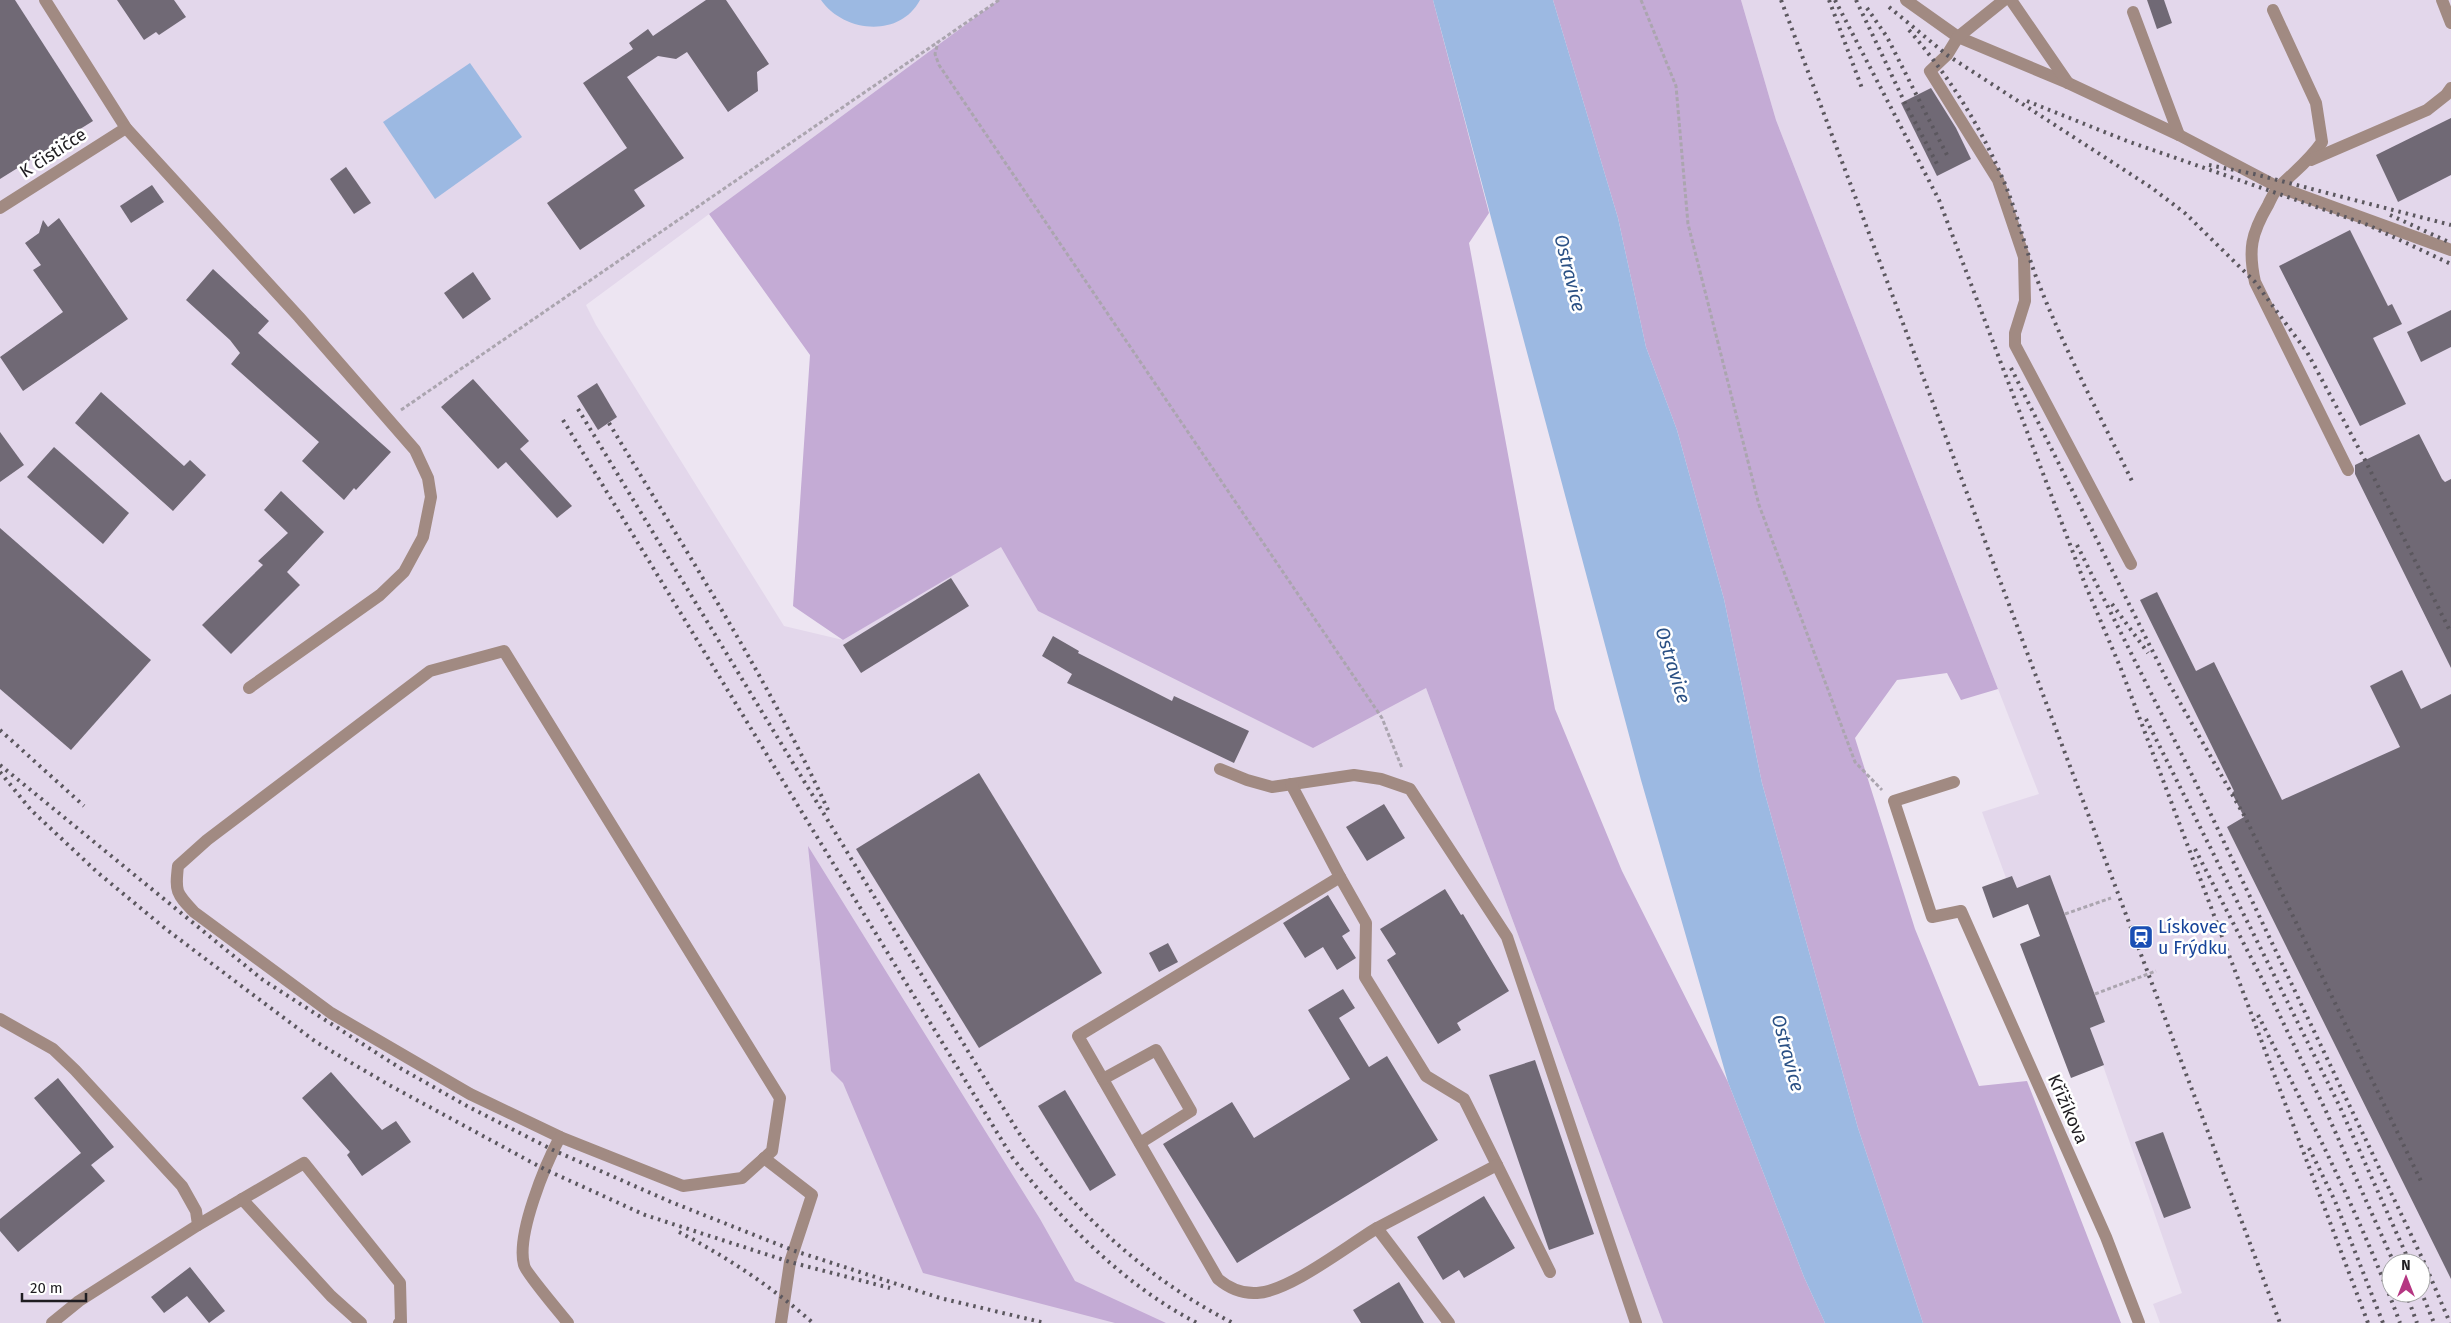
<svg xmlns="http://www.w3.org/2000/svg" width="2451" height="1323" font-family="'Fira Sans',sans-serif">
<style>
.built{fill:#e3d7eb;fill-rule:evenodd}
.green{fill:#c4abd5}
.water{fill:#9cb9e2}
.building{fill:#706975}
.lines{fill:none;stroke-linecap:round;stroke-linejoin:round}
.path{stroke:#aba5af;stroke-width:3;stroke-dasharray:4 2.5;stroke-linecap:butt}
.minor{stroke:#a18a82;stroke-width:12}
.rail{stroke:#5b575e;stroke-width:4;stroke-dasharray:2.5 5;stroke-linecap:butt}
.labels{text-anchor:middle;dominant-baseline:central;stroke-width:5;stroke-linejoin:round;paint-order:stroke}
.street-label{font-size:18px;fill:#1f1d21;stroke:#fff}
.transit-label{font-size:18px;fill:#164399;stroke:#fff;text-anchor:start}
.water-label{font-size:19px;font-style:italic;fill:#2a5084;stroke:#fff}
</style>
<rect width="100%" height="100%" fill="#ede5f2"/>
<g class="built">
<polygon points="0,0 999,0 586,305 596,325 784,626 843,640 1001,546 1038,611 1426,688 1663,1323 0,1323"/>
<path d="M1741 0H2451V1323H2160L2153 1304 2182 1293 2090 1028 2105 1022 2050 876 2017 888 2012 876 2006 878 1982 812 2039 794 1776 120ZM2391 1263H2421V1293H2391Z"/>
</g>
<g class="green">
<polygon points="999,0 1433,0 1489,213 1469,243 1555,709 1622,871 1728,1082 1804,1277 1825,1323 1663,1323 1426,688 1313,748 1038,611 1001,547 843,640 793,606 810,355 709,214"/>
<polygon points="1553,0 1741,0 1776,120 1998,689 1961,700 1947,673 1897,680 1855,738 1915,929 1979,1086 2027,1081 2121,1323 1923,1323 1858,1128 1762,783 1724,599 1677,430 1646,347 1618,218"/>
<polygon points="808,846 1040,1219 1075,1281 1166,1323 1115,1323 923,1273 843,1083 831,1071"/>
</g>
<g class="water">
<path d="M821 0H920C899 39 843 32 821 0Z"/>
<polygon points="1433,0 1553,0 1618,218 1646,347 1677,430 1724,599 1762,783 1858,1128 1923,1323 1825,1323 1804,1277 1728,1082 1641,780"/>
<polygon points="470,63 522,137 435,199 383,122"/>
</g>
<g class="building">
<polygon points="0,0 15,0 93,121 0,179"/>
<polygon points="117,0 174,0 186,17 159,35 156,32 144,40"/>
<polygon points="706,0 726,0 769,64 757,72 758,91 728,112 687,52 676,59 658,56 627,77 684,158 634,190 645,206 580,250 547,203 627,148 583,83 633,49 629,43 648,29 653,36"/>
<polygon points="2147,0 2164,0 2172,23 2157,29"/>
<polygon points="1931,88 1956,128 1971,159 1937,176 1901,103"/>
<polygon points="2451,118 2451,175 2398,202 2376,155"/>
<polygon points="346,167 371,203 354,214 330,179"/>
<polygon points="152,185 164,202 131,223 120,206"/>
<polygon points="59,218 128,319 23,391 0,357 63,312 33,270 41,265 25,243 39,233 43,220 48,227"/>
<polygon points="2350,230 2388,306 2392,304 2402,324 2373,338 2406,404 2360,426 2279,266"/>
<polygon points="213,269 269,321 258,333 391,452 356,490 354,488 344,500 302,461 319,442 231,364 240,353 230,340 186,300"/>
<polygon points="473,272 491,299 463,319 444,293"/>
<polygon points="2451,310 2451,347 2421,362 2407,332"/>
<polygon points="473,379 529,441 520,449 572,506 557,518 506,462 498,469 441,407"/>
<polygon points="597,383 617,417 598,430 577,396"/>
<polygon points="101,392 184,466 190,460 206,475 173,511 75,423"/>
<polygon points="0,432 24,465 0,482"/>
<polygon points="2419,434 2442,479 2445,482 2451,479 2451,668 2355,474 2355,465"/>
<polygon points="54,447 129,513 103,544 27,477"/>
<polygon points="281,491 324,532 287,572 300,585 231,654 202,625 263,565 258,561 288,533 264,510"/>
<polygon points="0,528 151,660 71,750 0,689"/>
<polygon points="951,578 969,606 861,673 843,645"/>
<polygon points="2157,592 2196,671 2214,662 2282,800 2400,747 2370,686 2402,670 2421,709 2451,694 2451,1279 2227,827 2244,817 2232,793 2234,791 2140,600"/>
<polygon points="1053,636 1079,651 1078,653 1172,701 1174,696 1249,731 1234,763 1067,683 1072,674 1042,656"/>
<polygon points="979,773 1102,973 979,1048 856,849"/>
<polygon points="1384,804 1405,838 1367,861 1346,827"/>
<polygon points="2050,875 2105,1022 2090,1028 2104,1065 2071,1078 2020,944 2040,936 2028,904 1993,918 1982,887 2012,876 2017,888"/>
<polygon points="1445,889 1461,915 1463,914 1509,991 1457,1023 1461,1030 1438,1044 1387,960 1396,954 1380,929"/>
<polygon points="1328,895 1350,931 1342,936 1356,958 1337,970 1323,947 1305,958 1283,923"/>
<polygon points="1168,943 1178,962 1159,972 1149,953"/>
<polygon points="1343,989 1355,1008 1339,1018 1369,1067 1387,1056 1438,1140 1237,1263 1163,1144 1232,1102 1254,1138 1350,1079 1308,1010"/>
<polygon points="1535,1060 1594,1234 1549,1250 1489,1075"/>
<polygon points="331,1072 382,1130 396,1121 411,1142 362,1176 347,1155 350,1152 302,1098"/>
<polygon points="58,1078 114,1147 91,1165 105,1181 18,1252 0,1231 0,1219 81,1153 34,1098"/>
<polygon points="1065,1090 1116,1175 1090,1191 1038,1106"/>
<polygon points="2163,1132 2191,1208 2164,1218 2135,1142"/>
<polygon points="1484,1196 1515,1248 1464,1278 1459,1270 1443,1280 1417,1237"/>
<polygon points="190,1267 225,1311 209,1323 187,1296 164,1313 151,1297"/>
<polygon points="1399,1282 1424,1323 1361,1323 1353,1310"/>
</g>
<g class="lines">
<g class="path">
<polyline points="999,0 938,42 935,54 939,65 1382,718 1402,768"/>
<polyline points="1641,0 1676,86 1688,224 1759,505 1855,762 1882,790"/>
<polyline points="401,410 938,42"/>
<polyline points="2065,914 2111,898"/>
<polyline points="2095,994 2156,971"/>
</g>
<g class="minor">
<polyline points="45,0 126,128 299,317 415,450 428,478 431,497 423,537 404,572 380,595 249,688"/>
<polyline points="1906,0 1958,37 2068,83 2179,135 2278,187 2451,250"/>
<polyline points="2004,0 1958,37 1947,55 1930,71 1998,180 2024,257 2025,301 2015,333 2015,345 2131,564"/>
<polyline points="2011,0 2068,83"/>
<polyline points="2442,0 2451,23"/>
<path d="M2273 10 2316 103 2322 142C2309 161 2296 170 2280 186 2274 191 2271 199 2268 205 2251 234 2248 250 2255 282L2348 470"/>
<polyline points="2133,12 2179,135"/>
<polyline points="2311,160 2427,110 2446,95 2451,88"/>
<polyline points="0,208 126,128"/>
<path d="M504 651 780 1098 772 1151 742 1178 683 1186 560 1137 470 1094 331 1013 194 912C176 893 175 892 178 866L207 840 430 671Z"/>
<polyline points="1220,769 1247,780 1272,787 1354,775 1381,779 1410,789 1507,937 1636,1323"/>
<polyline points="1954,782 1894,801 1932,917 1961,911 2106,1237 2139,1323"/>
<path d="M1291 784 1340 877 1078 1036 1218 1279C1230 1289 1242 1294 1257 1293 1290 1291 1347 1246 1377 1228L1449 1323"/>
<polyline points="1340,877 1366,923 1365,977 1426,1076 1464,1099 1497,1165"/>
<polyline points="0,1019 53,1049 75,1070 182,1186 196,1211 198,1225 79,1301 52,1323"/>
<polyline points="1103,1079 1156,1050 1191,1111 1140,1143"/>
<path d="M560 1137C545 1165 516 1235 524 1265 525 1272 561 1314 568 1323"/>
<polyline points="764,1158 812,1195 790,1262 781,1323"/>
<polyline points="242,1199 331,1296 361,1323"/>
<polyline points="198,1225 304,1163 400,1283 401,1322 399,1323"/>
<polyline points="1377,1228 1497,1165 1550,1272"/>
</g>
<g class="rail">
<polyline points="1781,0 2280,1323"/>
<polyline points="1829,0 1863,91"/>
<polyline points="1835,0 1939,200 2085,584 2121,669 2368,1323"/>
<polyline points="1856,0 1904,101 1937,164"/>
<polyline points="1889,7 1947,55 2152,188 2186,214 2255,282 2307,352 2365,460 2451,633"/>
<polyline points="1867,8 1887,37 1948,157"/>
<path d="M1909 30C1951 79 1980 125 2005 184 2017 213 2024 244 2035 274 2062 345 2099 414 2133 483"/>
<polyline points="2027,101 2127,141 2368,225 2451,264"/>
<polyline points="2209,165 2254,174 2451,225"/>
<polyline points="2390,215 2451,243"/>
<polyline points="2011,368 2166,678 2245,817 2421,1181"/>
<path d="M578 409 991 1089C1006 1111 1019 1135 1035 1156 1088 1225 1156 1284 1233 1323"/>
<path d="M563 420 1012 1157C1063 1222 1122 1284 1197 1323"/>
<path d="M609 423C685 550 766 675 828 810"/>
<polyline points="2077,545 2193,777 2424,1262 2450,1323"/>
<polyline points="2112,604 2148,653"/>
<polyline points="2146,719 2339,1105 2410,1263"/>
<polyline points="0,730 84,806"/>
<polyline points="0,765 263,980 400,1068 467,1106 553,1150 671,1202 795,1251 940,1298 1045,1323"/>
<polyline points="0,772 31,810 97,872 167,930 316,1042 389,1085 544,1169 645,1215 790,1262 890,1288"/>
<polyline points="2195,849 2262,979 2325,1109 2394,1263"/>
<path d="M2258 1015C2309 1116 2361 1217 2400 1323"/>
<polyline points="2309,1148 2335,1201 2383,1323"/>
<path d="M679 1232C727 1257 772 1287 813 1323"/>
<polyline points="2421,1291 2434,1323"/>
<polyline points="2406,1293 2417,1323"/>
</g>
</g>
<defs>
<symbol id="station-square" viewBox="-11 -11 22 22"><rect x="-9" y="-9" width="18" height="18" rx="4" fill="#1a4fb4" stroke="#fff"/><path d="M-3-6H3Q5-6 5-4V2Q5 4 3 4L4.5 6H3L1.5 4h-3L-3 6H-4.5L-3 4Q-5 4-5 2V-4Q-5-6-3-6ZM-3.5-4v3h7v-3ZM-3.5 1v1.5H-2V1ZM2 1v1.5H3.5V1Z" fill="#fff"/></symbol>
</defs>
<g fill-rule="evenodd">
<use href="#station-square" x="2127" y="923" width="28" height="28"/>
</g>
<g class="labels">
<g class="street-label">
<text transform="translate(53 153) rotate(-33)">K čističce</text>
<text transform="translate(2068 1109) rotate(66)">Křižíkova</text>
</g>
<g class="transit-label">
<text x="2158" y="927">Lískovec<tspan x="2158" dy="21">u Frýdku</tspan></text>
</g>
<g class="water-label">
<text transform="translate(1570 273) rotate(76)">Ostravice</text>
<text transform="translate(1673 665) rotate(73)">Ostravice</text>
<text transform="translate(1788 1053) rotate(75)">Ostravice</text>
</g>
</g>
<g transform="translate(2406 1278)"><circle r="24" fill="#ffffff" stroke="#a5a5a6"/>
<path d="M0-4L9 19L0 12L-9 19Z" fill="#b53682"/>
<text y="-8" font-size="14" font-weight="bold" text-anchor="middle" fill="#1f1d21">N</text>
</g>
<path d="M22 1293v8h64v-8" fill="none" stroke="#1f1d21" stroke-width="2.5"/>
<text x="30" y="1293" font-size="15" fill="#1f1d21" stroke="#ffffff" stroke-width="4" paint-order="stroke">20 m</text>
</svg>
